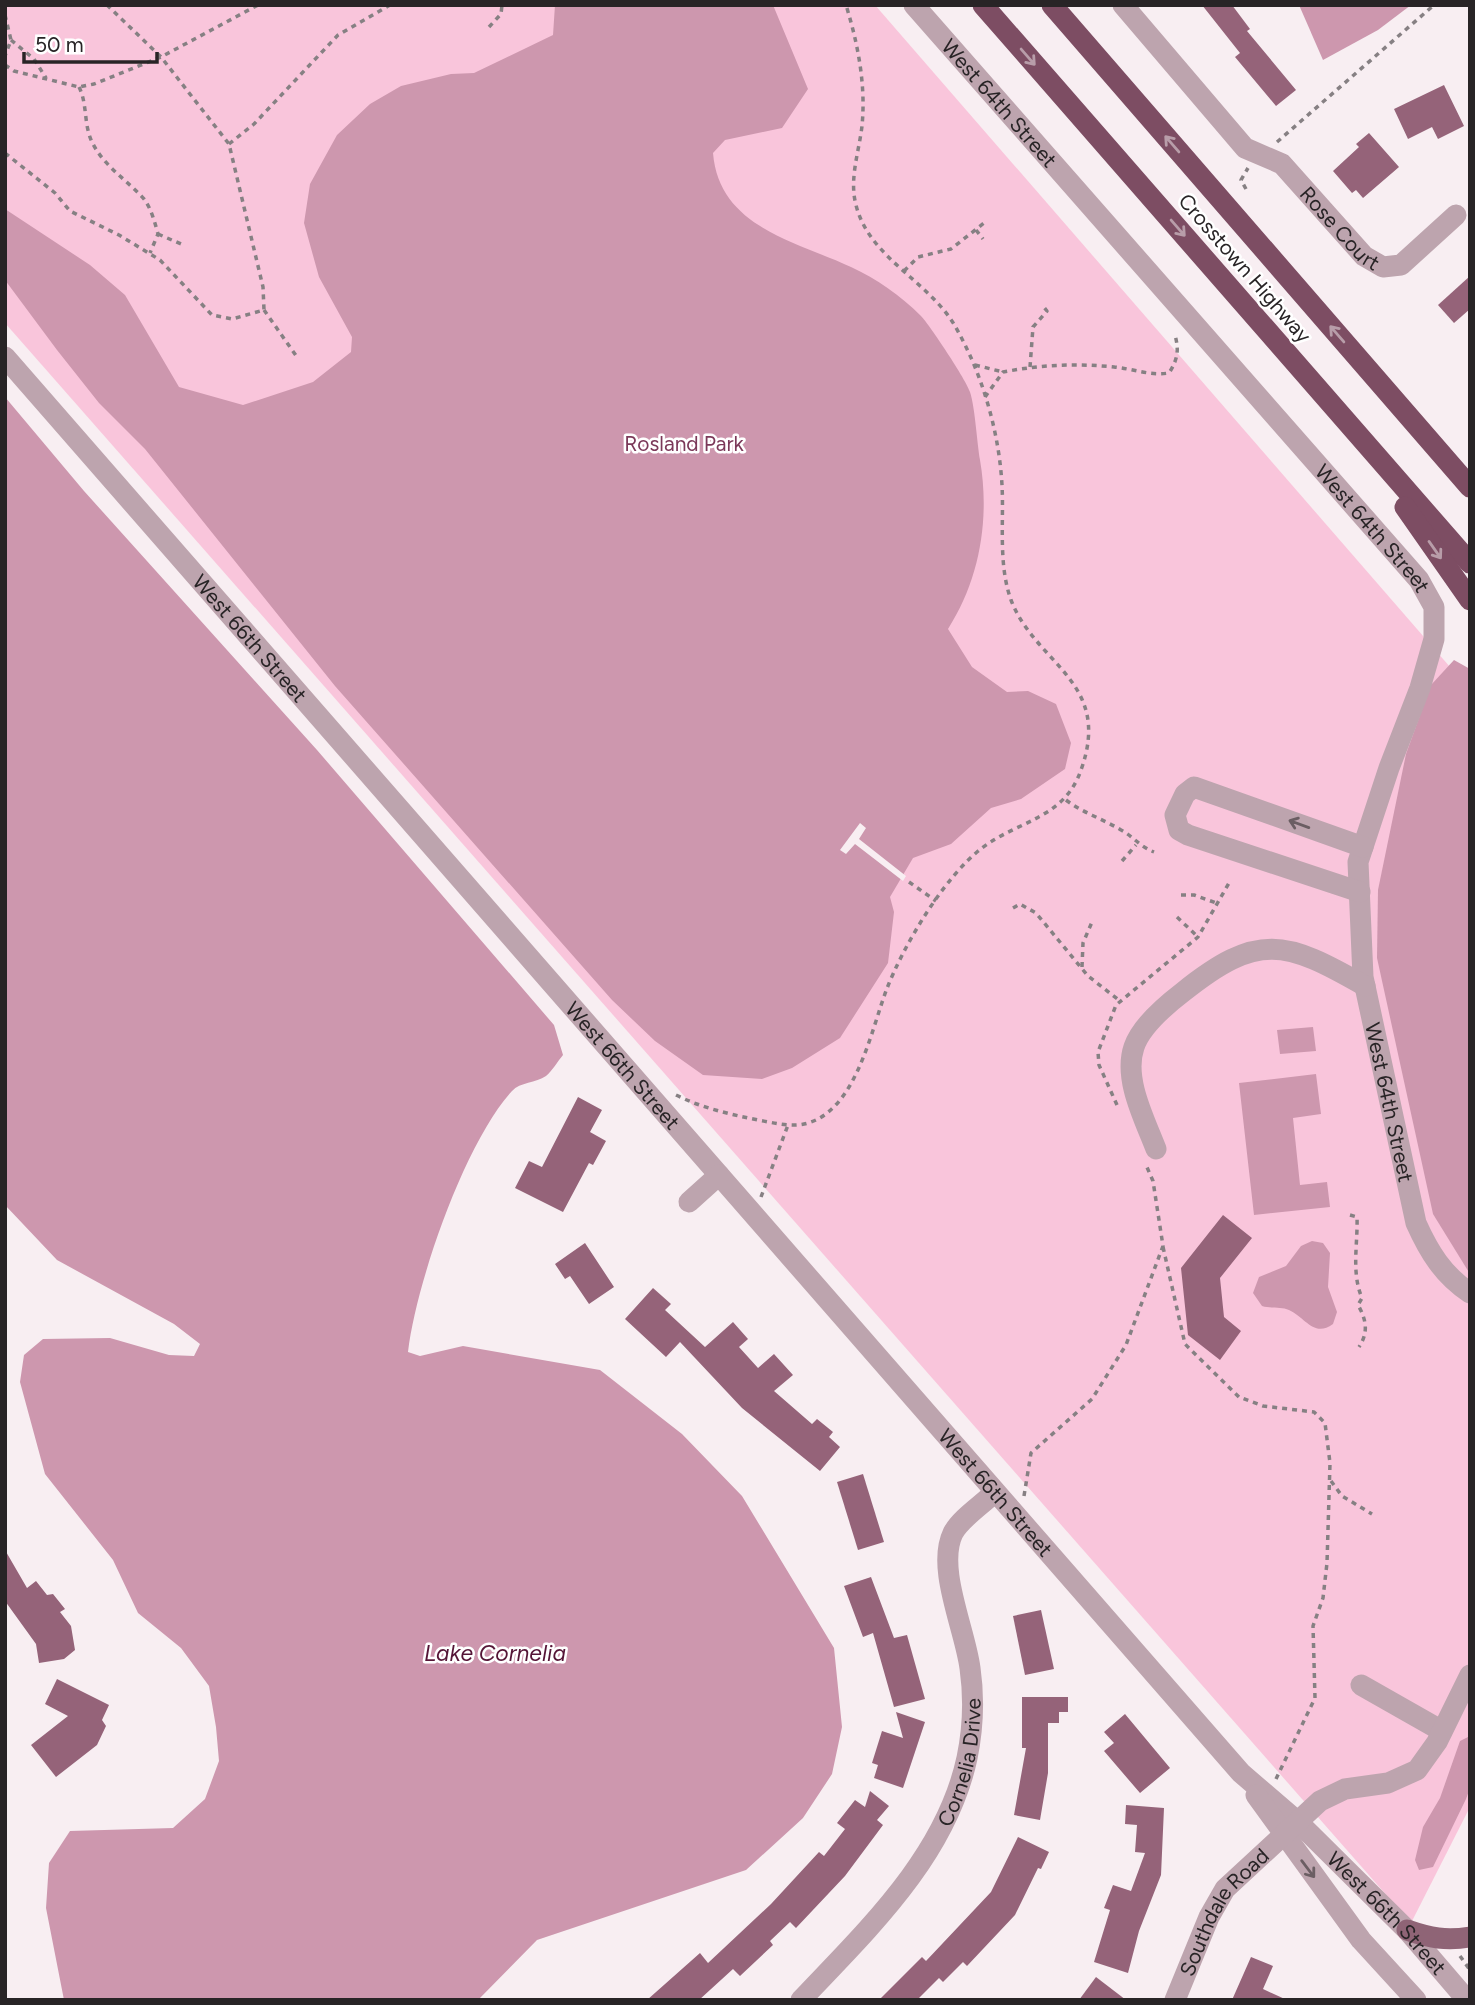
<svg xmlns="http://www.w3.org/2000/svg" width="1475" height="2005" font-family="Figtree,sans-serif">
<style>
.green{fill:#f9c5db}
.water{fill:#cd97ae}
.pier{fill:#f8eef2}
.building{fill:#956379}
.lines{fill:none;stroke-linecap:round;stroke-linejoin:round}
.path{stroke:#868083;stroke-width:3.5;stroke-dasharray:5 5;stroke-linecap:butt}
.minor{stroke:#bda4ae;stroke-width:21}
.major{stroke:#8f6476;stroke-width:21}
.highway{stroke:#7d4d63;stroke-width:21}
.oneway{stroke:#b89da9}
.oneway2{stroke:#6b5e63}
.labels{text-anchor:middle;dominant-baseline:central;stroke-width:5;stroke-linejoin:round;paint-order:stroke}
.street-label{font-size:21px;fill:#282426;stroke:#fff}
.park-label{font-size:21px;fill:#7b3859;stroke:#fff}
.water-label{font-size:23px;font-style:italic;fill:#551537;stroke:#fff}
</style>
<rect width="100%" height="100%" fill="#f8eef2"/>
<polygon class="green" points="5,5 875,5 1470,690 1470,1807 1411,1923 5,323"/>
<g class="water">
<path d="M555 5H773L808 89 782 128 725 140 713 153C719 227 795 241 851 267 877 279 900 295 921 316 929 324 967 381 970 392 975 407 977 442 980 460 990 518 980 579 948 629L972 667 1007 692 1028 691 1056 704 1071 743 1065 769 1021 799 991 808 951 844 913 858 890 897 894 912 888 963 840 1038 792 1068 762 1079 703 1075 655 1041 612 1000 335 686 145 449 99 403 57 350 5 280V209L90 265 125 295 179 387 243 405 313 382 351 352 352 337 319 277 304 223 310 184 337 135 370 104 401 86 451 74 474 73 553 35Z"/>
<polygon points="1299,5 1411,5 1378,30 1323,60"/>
<path d="M5 397 84 491 317 750 554 1025 563 1055C558 1061 552 1071 546 1076 536 1083 520 1082 512 1091 465 1142 416 1283 408 1352L420 1356 463 1346 600 1370 682 1434 742 1496 834 1648 842 1727 832 1774 803 1818 746 1870 537 1940 478 2000H64L46 1908 49 1863 70 1831 173 1828 205 1799 219 1761 216 1727 209 1686 181 1648 138 1613 113 1560 45 1474 20 1382 24 1355 43 1339 110 1338 169 1355 194 1356 200 1344 174 1324 57 1260 5 1205Z"/>
<polygon points="1454,660 1470,669 1470,1274 1433,1214 1377,958 1378,890 1406,754 1431,685"/>
<polygon points="1313,1027 1316,1051 1280,1054 1277,1030"/>
<polygon points="1316,1074 1321,1114 1293,1118 1300,1185 1327,1182 1330,1207 1254,1215 1239,1083"/>
<path d="M1312 1241 1323 1243 1330 1253 1328 1287 1337 1312 1333 1324C1314 1338 1306 1318 1289 1310 1281 1306 1271 1309 1262 1306L1253 1293 1259 1277 1286 1266 1301 1246Z"/>
<polygon points="1470,1736 1470,1788 1466,1799 1433,1867 1419,1870 1415,1860 1423,1827 1440,1798 1460,1741"/>
</g>
<polygon class="pier" points="860,823 866,828 859,839 906,876 903,881 855,844 846,854 840,850"/>
<g class="building">
<polygon points="1202,5 1232,5 1250,29 1247,31 1296,90 1276,106 1235,57 1240,53"/>
<polygon points="1444,85 1464,126 1438,139 1432,127 1408,139 1394,109"/>
<polygon points="1369,133 1399,167 1363,198 1356,190 1352,193 1333,171 1359,147 1356,144"/>
<polygon points="1470,276 1470,309 1454,323 1438,305"/>
<polygon points="578,1097 602,1110 590,1132 606,1141 593,1165 589,1163 563,1212 515,1188 529,1161 542,1167"/>
<polygon points="1223,1215 1252,1238 1220,1278 1224,1317 1241,1331 1220,1360 1188,1335 1181,1268"/>
<polygon points="585,1243 614,1287 589,1304 570,1276 565,1279 555,1264"/>
<polygon points="653,1288 671,1304 665,1310 705,1347 733,1322 748,1339 739,1347 758,1368 774,1354 793,1375 774,1391 812,1424 817,1419 833,1432 829,1437 840,1447 820,1471 742,1408 680,1342 666,1357 625,1319"/>
<polygon points="863,1474 884,1542 858,1550 837,1482"/>
<polygon points="5,1550 27,1588 36,1581 47,1595 53,1594 65,1609 60,1612 71,1626 75,1650 64,1659 39,1663 36,1644 5,1601"/>
<polygon points="871,1577 894,1638 907,1635 925,1699 894,1707 873,1633 863,1637 844,1586"/>
<polygon points="1041,1610 1054,1669 1025,1675 1013,1616"/>
<polygon points="57,1679 109,1705 102,1720 106,1726 97,1745 56,1777 31,1745 68,1716 45,1704"/>
<polygon points="1022,1697 1068,1697 1068,1712 1059,1712 1059,1723 1048,1723 1048,1773 1040,1820 1014,1815 1026,1748 1022,1748"/>
<polygon points="896,1712 925,1722 903,1788 874,1778 878,1765 872,1763 882,1731 903,1738"/>
<polygon points="1125,1714 1170,1768 1140,1793 1104,1751 1114,1743 1104,1732"/>
<polygon points="870,1791 889,1806 877,1820 883,1825 845,1876 796,1928 790,1922 770,1941 773,1945 740,1976 733,1969 699,2000 647,2000 700,1953 708,1963 771,1904 819,1852 824,1856 845,1829 837,1823 855,1800 865,1807"/>
<polygon points="1126,1805 1164,1808 1161,1875 1139,1931 1128,1973 1094,1962 1110,1910 1104,1908 1113,1885 1131,1891 1145,1853 1135,1852 1137,1825 1125,1824"/>
<polygon points="1018,1837 1049,1852 1041,1869 1038,1868 1015,1915 967,1966 963,1962 943,1982 939,1978 917,2000 879,2000 922,1957 926,1961 991,1892"/>
<polygon points="1251,1957 1273,1966 1263,1989 1287,2000 1232,2000"/>
<polygon points="1096,1977 1126,2000 1079,2000"/>
</g>
<g class="lines">
<g class="path">
<polyline points="5,15 11,40 5,56"/>
<polyline points="489,27 501,14 502,5"/>
<polyline points="11,40 34,59 46,78"/>
<polyline points="5,65 14,71 79,87 94,84 161,57 258,5"/>
<path d="M79 87C88 105 83 125 93 144 105 167 127 180 144 199 151 208 155 223 158 234L150 253"/>
<polyline points="1277,142 1434,5"/>
<polyline points="229,144 254,124 338,35 390,5"/>
<polyline points="5,153 55,193 70,211 119,235 160,260 212,315 232,319 264,310 263,287 229,144 161,57 107,5"/>
<polyline points="1246,189 1241,180 1248,168"/>
<polyline points="976,230 983,239"/>
<polyline points="158,234 181,244"/>
<polyline points="904,271 918,257 951,249 984,223"/>
<polyline points="264,310 297,357"/>
<polyline points="975,365 1003,372"/>
<polyline points="1030,367 1033,327 1047,311 1042,305"/>
<path d="M985 397 1003 372C1040 365 1076 363 1114 367 1134 369 1150 376 1169 373 1178 359 1179 350 1175 335"/>
<path d="M1066 800C1083 813 1103 819 1121 830 1134 837 1139 846 1154 852"/>
<polyline points="1122,861 1136,845"/>
<polyline points="909,882 936,901"/>
<polyline points="1181,895 1194,895 1219,904"/>
<polyline points="1013,908 1020,904 1036,913 1088,976 1120,1001"/>
<polyline points="1177,917 1198,937"/>
<polyline points="1082,967 1083,943 1092,922"/>
<path d="M676 1095C702 1108 729 1114 758 1120 775 1123 792 1128 808 1123 856 1109 871 1031 886 991 903 946 944 877 982 848 1019 820 1064 819 1081 770 1113 681 1036 665 1011 600 998 564 1004 522 1002 485 999 431 982 373 955 326 929 281 869 258 856 205 849 179 859 152 862 126 866 85 858 44 846 5"/>
<polyline points="1117,1105 1099,1065 1098,1052 1116,1005 1198,937 1229,883"/>
<polyline points="761,1197 788,1125"/>
<path d="M1350 1215 1357 1217C1358 1244 1351 1272 1362 1298L1358 1305C1366 1319 1369 1332 1359 1347"/>
<polyline points="1163,1247 1185,1344 1239,1397 1263,1406 1314,1412 1325,1423 1330,1463 1327,1563 1323,1598 1313,1626 1315,1698 1276,1779"/>
<polyline points="1331,1481 1342,1496 1372,1514"/>
<polyline points="1024,1496 1031,1453 1092,1399 1126,1345 1163,1246 1153,1181 1146,1165"/>
<polyline points="1460,1956 1470,1970"/>
</g>
<g class="minor">
<path id="s1" d="M914 5 1419 580 1434 607V639L1420 688 1389 768 1358 862 1363 977 1416 1223C1429 1252 1443 1275 1470 1293"/>
<path id="s2" d="M1123 5 1245 148 1282 164 1364 256 1383 267 1401 265 1456 215"/>
<path id="s3" d="M5 357 1241 1773 1298 1822 1407 1930 1467 2000"/>
<polyline points="1360,892 1188,835 1179,830 1175,815 1185,794 1194,787 1363,847"/>
<path d="M1156 1149C1145 1120 1123 1079 1134 1047 1141 1026 1166 1005 1183 992 1258 932 1285 940 1365 986"/>
<polyline points="689,1202 719,1175"/>
<polyline points="1361,1685 1442,1731"/>
<polyline points="1256,1795 1361,1940 1416,2000"/>
<path id="s4" d="M801 2000C868 1929 946 1856 967 1758 973 1729 974 1696 970 1668 965 1629 936 1568 953 1533 961 1518 983 1504 995 1492"/>
<path id="s5" d="M1175 2000 1209 1917 1225 1889 1320 1801 1345 1789 1388 1783 1417 1770 1437 1742 1470 1675"/>
</g>
<path class="major" d="M1407 1930C1430 1938 1446 1941 1470 1937"/>
<g class="highway">
<polyline points="983,5 1470,563"/>
<polyline points="1052,5 1470,487"/>
<polyline points="1405,507 1470,600"/>
</g>
</g>
<defs><path id="oneway-shaft" d="M-6 0H5M1.5-3L5.5 0L1.5 3" fill="none" stroke-width="1.6" stroke-linecap="round" stroke-linejoin="round" transform="scale(1.75)"/></defs>
<g class="oneway">
<use href="#oneway-shaft" transform="translate(1028 57) rotate(49)"/>
<use href="#oneway-shaft" transform="translate(1172 144) rotate(-131)"/>
<use href="#oneway-shaft" transform="translate(1178 228) rotate(49)"/>
<use href="#oneway-shaft" transform="translate(1337 334) rotate(-131)"/>
<use href="#oneway-shaft" transform="translate(1435 550) rotate(55)"/>
</g>
<g class="oneway2">
<use href="#oneway-shaft" transform="translate(1299 824) rotate(-160)"/>
<use href="#oneway-shaft" transform="translate(1308 1869) rotate(53)"/>
</g>
<g class="labels">
<g class="street-label">
<text stroke="none"><textPath href="#s1" startOffset="130">West 64th Street</textPath></text>
<text stroke="none"><textPath href="#s2" startOffset="315">Rose Court</textPath></text>
<text transform="translate(1245 268) rotate(49)">Crosstown Highway</text>
<text stroke="none"><textPath href="#s1" startOffset="696">West 64th Street</textPath></text>
<text stroke="none"><textPath href="#s3" startOffset="373">West 66th Street</textPath></text>
<text stroke="none"><textPath href="#s3" startOffset="940">West 66th Street</textPath></text>
<text stroke="none"><textPath href="#s1" startOffset="1307">West 64th Street</textPath></text>
<text stroke="none"><textPath href="#s3" startOffset="1507">West 66th Street</textPath></text>
<text stroke="none"><textPath href="#s4" startOffset="292">Cornelia Drive</textPath></text>
<text stroke="none"><textPath href="#s3" startOffset="2082">West 66th Street</textPath></text>
<text stroke="none"><textPath href="#s5" startOffset="102">Southdale Road</textPath></text>
</g>
<g class="park-label">
<text x="684" y="443">Rosland Park</text>
</g>
<g class="water-label">
<text x="495" y="1653">Lake Cornelia</text>
</g>
</g>
<rect width="1475" height="2005" fill="none" stroke="#282426" stroke-width="14"/>
<path d="M24 52v10h133v-10" fill="none" stroke="#282426" stroke-width="3.5"/>
<text x="35" y="52" font-size="21" fill="#282426" stroke="#ffffff" stroke-width="5" paint-order="stroke">50 m</text>
</svg>
